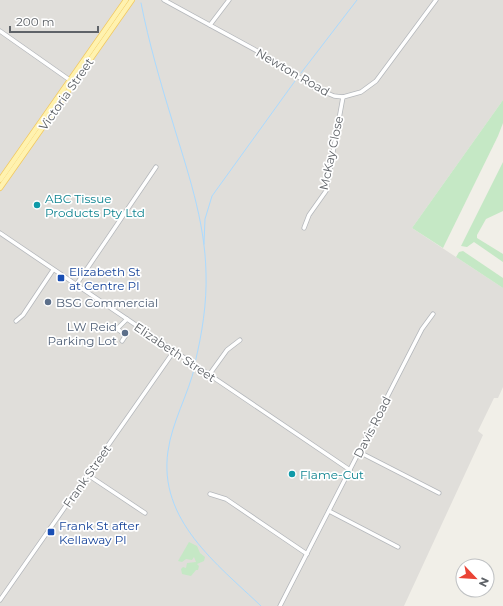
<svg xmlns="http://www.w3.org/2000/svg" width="503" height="606" font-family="Montserrat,sans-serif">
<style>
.industrial{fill:#e0deda}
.green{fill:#c5e8c5}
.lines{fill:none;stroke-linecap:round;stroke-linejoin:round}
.stream{stroke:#aadaff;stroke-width:1}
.minor-casing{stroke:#b5b8bc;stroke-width:5}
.major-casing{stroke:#f2c960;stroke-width:6}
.minor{stroke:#fff;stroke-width:3.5}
.major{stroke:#fff2af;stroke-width:4.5}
.culture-dot{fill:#0f9aa8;stroke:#fff;stroke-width:1.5}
.transit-dot{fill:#1a4fb4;stroke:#fff;stroke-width:1.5}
.service-dot{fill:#5c6f8a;stroke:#fff;stroke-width:1.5}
.labels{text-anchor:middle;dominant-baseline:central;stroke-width:3.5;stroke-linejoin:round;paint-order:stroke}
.street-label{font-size:12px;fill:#5f6368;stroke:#fff}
.culture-label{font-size:12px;fill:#0d838f;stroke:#fff;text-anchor:start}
.transit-label{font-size:12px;fill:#164399;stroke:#fff;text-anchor:start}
.service-label{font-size:12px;fill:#4e5e75;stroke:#fff;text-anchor:start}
</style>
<rect width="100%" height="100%" fill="#f1efe8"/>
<polygon class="industrial" points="0,0 503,0 503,100 412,228 503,288 503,387 498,398 494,398 478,431 483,435 404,606 0,606"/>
<g class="green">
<polygon points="503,100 503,123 498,136 443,248 412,228"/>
<polygon points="503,162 503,211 486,219 477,235 477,238 503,254 503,262 474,242 467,247 461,246"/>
<polygon points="463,251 503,278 503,288 456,257 459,252"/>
<polygon points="189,542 197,546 200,553 205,557 204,561 197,564 199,566 198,570 196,570 191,576 182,574 181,569 183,567 186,568 187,563 196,562 194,557 192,560 186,559 182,562 178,561"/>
</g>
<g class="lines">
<g class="stream">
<path d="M141 3C149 43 160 81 172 120 187 170 205 220 206 273 207 303 202 334 195 363"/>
<polyline points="301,73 357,0"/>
<polyline points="204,244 205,219 212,196 295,81"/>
<path d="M195 366C188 395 172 422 168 451 158 520 217 564 261 606"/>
</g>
<defs>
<g id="minor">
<polyline points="164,0 270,58 315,88 334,96 343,97 361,92 376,81 436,0"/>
<polyline points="210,25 229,0"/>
<polyline points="0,31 74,83"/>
<polyline points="304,228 309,215 326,191 343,97"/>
<polyline points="0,233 350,470"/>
<polyline points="76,285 156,167"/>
<polyline points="16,321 23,315 53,270"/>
<polyline points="122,341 126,335 117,329 127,319"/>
<polyline points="209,375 227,350 240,340"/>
<polyline points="359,452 439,493"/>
<polyline points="88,475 145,513"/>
<polyline points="210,494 226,499 307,554"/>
<polyline points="329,511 398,547"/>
<polyline points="0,600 174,351"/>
<polyline points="280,606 422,329 433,314"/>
</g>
<g id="major">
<polyline points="0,180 126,0"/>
<polyline points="0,188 132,0"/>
</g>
</defs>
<use href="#minor" class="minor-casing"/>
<use href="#major" class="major-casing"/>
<use href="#minor" class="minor"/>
<use href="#major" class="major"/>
</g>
<g class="culture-dot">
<circle cx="37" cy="205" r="4"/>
<circle cx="292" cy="474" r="4"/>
</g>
<g class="transit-dot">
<rect x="57" y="274" width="8" height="8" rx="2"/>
<rect x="47" y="528" width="8" height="8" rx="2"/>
</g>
<g class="service-dot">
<circle cx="48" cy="302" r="4"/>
<circle cx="125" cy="333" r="4"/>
</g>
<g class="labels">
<g class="street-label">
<text transform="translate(293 72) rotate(30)">Newton Road</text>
<text transform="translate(66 94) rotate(-55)">Victoria Street</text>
<text transform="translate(331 153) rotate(-78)">McKay Close</text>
<text transform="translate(175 352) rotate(34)">Elizabeth Street</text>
<text transform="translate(372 427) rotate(-63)">Davis Road</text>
<text transform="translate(87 476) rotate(-55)">Frank Street</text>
</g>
<g class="culture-label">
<text x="45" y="198">ABC Tissue<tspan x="45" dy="14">Products Pty Ltd</tspan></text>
<text x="300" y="474">Flame-Cut</text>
</g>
<g class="transit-label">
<text x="69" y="271">Elizabeth St<tspan x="69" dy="14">at Centre Pl</tspan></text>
<text x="59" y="525">Frank St after<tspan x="59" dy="14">Kellaway Pl</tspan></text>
</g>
<g class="service-label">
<text x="56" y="302">BSG Commercial</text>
<text x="117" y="326" text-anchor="end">LW Reid<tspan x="117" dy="14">Parking Lot</tspan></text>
</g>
</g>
<g transform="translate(475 578) rotate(115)"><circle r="19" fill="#ffffff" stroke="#bfc1c3"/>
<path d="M0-3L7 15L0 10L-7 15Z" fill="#ea4335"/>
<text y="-6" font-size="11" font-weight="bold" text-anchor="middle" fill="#5f6368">N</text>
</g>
<path d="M10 26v6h88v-6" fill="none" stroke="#5f6368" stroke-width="2"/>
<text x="16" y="26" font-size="12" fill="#5f6368" stroke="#ffffff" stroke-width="3" paint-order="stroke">200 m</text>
</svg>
